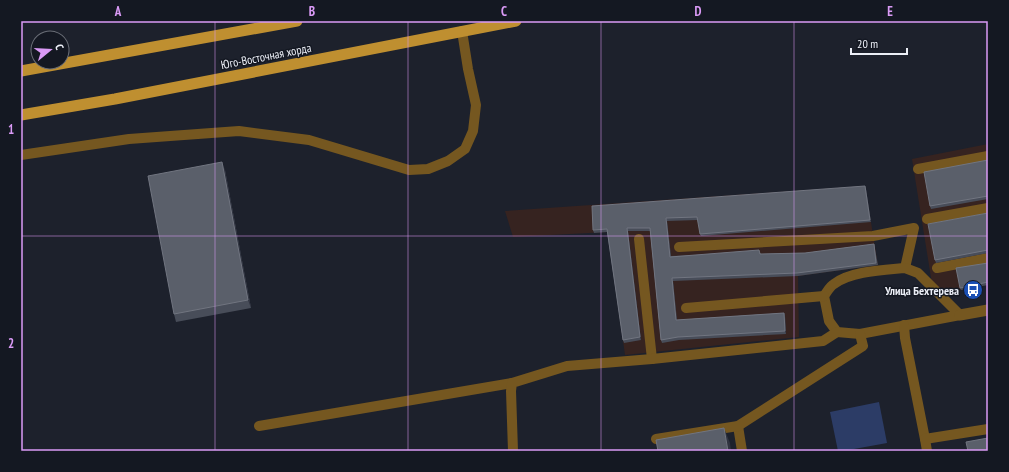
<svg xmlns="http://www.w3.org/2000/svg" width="1009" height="472" font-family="'PT Sans Narrow',sans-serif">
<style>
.industrial{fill:#362320}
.green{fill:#2c3c66}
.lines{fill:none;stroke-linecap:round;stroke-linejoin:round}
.service{stroke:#755720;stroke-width:10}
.minor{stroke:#755720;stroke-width:11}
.primary{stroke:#bf8f30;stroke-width:11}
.wall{fill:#484d59}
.shaded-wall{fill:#303440}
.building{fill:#5a5f6a;stroke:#717580}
.grid{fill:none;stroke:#da9af6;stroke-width:1;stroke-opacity:0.55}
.labels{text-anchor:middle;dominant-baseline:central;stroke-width:3;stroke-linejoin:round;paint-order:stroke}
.street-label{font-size:12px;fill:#eceff7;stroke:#141822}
.poi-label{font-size:12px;font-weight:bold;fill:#eceff7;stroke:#141822;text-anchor:end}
.neatline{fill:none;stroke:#da9af6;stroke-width:1.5}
.grid-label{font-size:13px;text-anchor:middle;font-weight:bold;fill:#da9af6}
</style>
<rect width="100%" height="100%" fill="#1d212c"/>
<g class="industrial">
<polygon points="988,144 988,285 961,290 944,292 932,284 912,159"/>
<polygon points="865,186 878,265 798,276 799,337 625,355 608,232 513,237 505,211"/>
</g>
<polygon class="green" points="879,402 887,443 843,451 838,451 830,412"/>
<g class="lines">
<g class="service">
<polyline points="21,155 129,139 239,131 309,140 409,170 428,169 448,161 465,149 473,131 476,105 468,69 462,31"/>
<polyline points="918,169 988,156"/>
<polyline points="927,219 988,208"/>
<polyline points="639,239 652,359"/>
<polyline points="679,247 873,236 914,228 905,268"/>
<path d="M905 268 918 273 960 315 860 334 837 332 829 321 824 296C827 292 830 286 834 284 851 271 884 270 905 268Z"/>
<polyline points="937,268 988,258"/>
<polyline points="686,308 824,296"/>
<polyline points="904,325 905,338 925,439"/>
<polyline points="259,426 512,383"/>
<polyline points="738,426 742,451"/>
<polyline points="656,439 738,426 863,346 860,334"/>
<polyline points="513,451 511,391 512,383 567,366 652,359 823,341 837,332"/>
<polyline points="927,451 925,439 988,429"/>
</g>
<polyline class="minor" points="960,315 988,310"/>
<g class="primary">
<polyline points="21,71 297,21"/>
<polyline points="21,115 115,99 516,21"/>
</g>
</g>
<g class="wall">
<polygon points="988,160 988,199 931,209 930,206"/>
<polygon points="225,170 251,308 176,322 174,314"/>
<polygon points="865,186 866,189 871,222 701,236 700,234 698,220 667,221 671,256 760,253 761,254 805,253 874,244 878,265 798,276 673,281 677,320 784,313 785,316 786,334 679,340 662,343 661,340 650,231 628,231 641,340 624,343 623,340 607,232 594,233 593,230"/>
<polygon points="988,213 988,253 936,263 935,260"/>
<polygon points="988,263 988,285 961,290 960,288"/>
</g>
<g class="shaded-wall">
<polygon points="222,162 225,170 251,308 248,300"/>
<polygon points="865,186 866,189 871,222 870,220"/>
<polygon points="666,218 667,221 671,259 670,257"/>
<polygon points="627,228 628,231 641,340 640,337"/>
<polygon points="672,278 673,281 677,323 676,320"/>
<polygon points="784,313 785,316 786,334 785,331"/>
<polygon points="724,428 730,443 731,451 728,451"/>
</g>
<g class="building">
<polygon points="988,160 988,196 930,206 924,172"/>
<polygon points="222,162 248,300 174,314 148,176"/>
<polygon points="865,186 870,220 700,234 697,217 666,218 670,257 759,250 760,254 805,253 874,244 876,263 797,273 672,278 676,320 784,313 785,331 678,337 661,340 650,228 627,228 640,337 623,340 607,229 593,230 592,206"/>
<polygon points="988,213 988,250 935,260 928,224"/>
<polygon points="988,263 988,282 960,288 956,268"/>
<polygon points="724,428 728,451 658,451 656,440"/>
<polygon points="988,438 988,451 968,451 966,442"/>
</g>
<path class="grid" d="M215 21V451M408 21V451M601 21V451M794 21V451M21 236H988"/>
<defs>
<symbol id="bus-disc" viewBox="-11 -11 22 22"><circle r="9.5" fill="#1a4fb4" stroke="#141822"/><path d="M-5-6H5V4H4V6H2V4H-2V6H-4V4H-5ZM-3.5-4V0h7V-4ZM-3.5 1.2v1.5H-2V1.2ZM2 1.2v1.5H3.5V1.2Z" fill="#fff"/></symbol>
</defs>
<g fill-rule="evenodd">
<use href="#bus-disc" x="962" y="279" width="22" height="22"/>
</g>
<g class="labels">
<g class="street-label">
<text transform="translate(266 56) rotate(-11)">Юго-Восточная хорда</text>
</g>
<g class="poi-label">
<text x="959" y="290">Улица Бехтерева</text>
</g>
</g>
<rect width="1009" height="472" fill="none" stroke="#141822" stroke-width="44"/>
<g transform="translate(50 50) rotate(72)"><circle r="19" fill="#141822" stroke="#6a6e77"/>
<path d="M0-3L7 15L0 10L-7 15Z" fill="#da9af6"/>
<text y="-6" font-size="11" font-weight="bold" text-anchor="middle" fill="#eceff7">С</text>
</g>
<path d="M851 48v6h56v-6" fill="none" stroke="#eceff7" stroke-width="2"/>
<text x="857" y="48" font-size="12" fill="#eceff7" stroke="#141822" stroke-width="3" paint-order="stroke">20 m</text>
<rect x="22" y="22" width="965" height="428" class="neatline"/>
<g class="grid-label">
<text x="118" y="16">A</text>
<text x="312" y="16">B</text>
<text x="504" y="16">C</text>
<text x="698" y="16">D</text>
<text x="890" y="16">E</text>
<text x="11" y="134">1</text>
<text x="11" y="348">2</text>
</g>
</svg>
